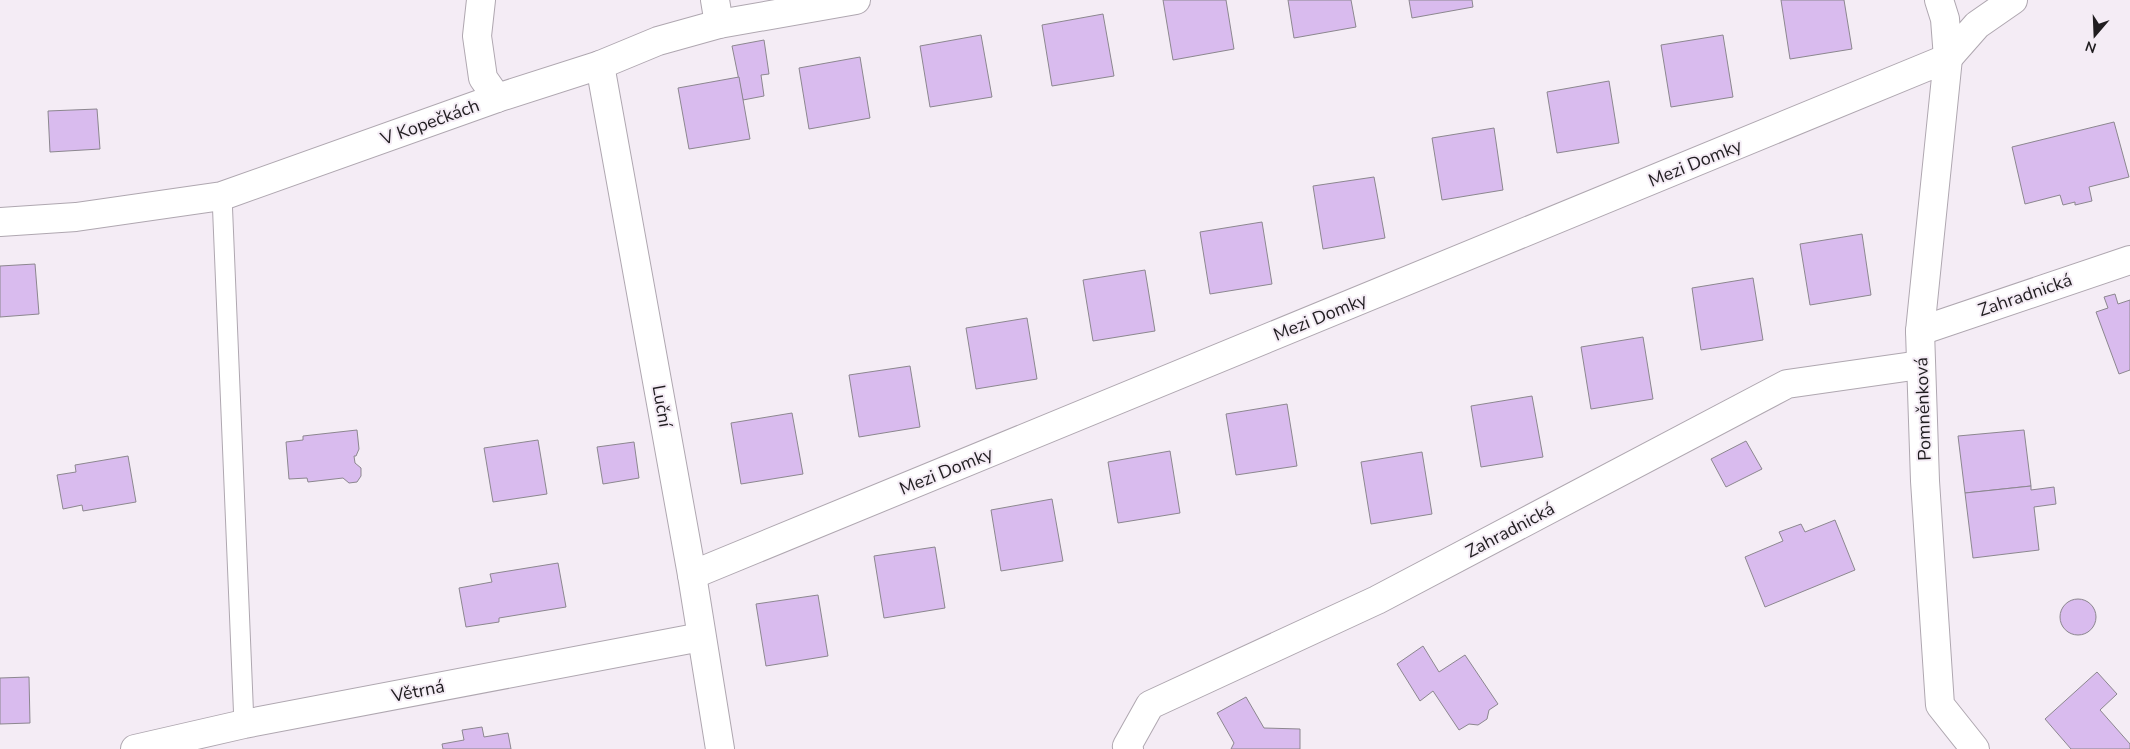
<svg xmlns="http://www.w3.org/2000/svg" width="2130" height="749" font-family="'Nunito Sans',sans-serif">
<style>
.building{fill:#d9bbee;stroke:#8c878f}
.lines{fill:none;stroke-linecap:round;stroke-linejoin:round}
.service-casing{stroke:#afa7b0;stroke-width:21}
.minor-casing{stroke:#afa7b0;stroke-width:30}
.service{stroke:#fff;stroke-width:19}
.minor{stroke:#fff;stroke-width:28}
.labels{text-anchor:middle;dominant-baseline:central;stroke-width:4;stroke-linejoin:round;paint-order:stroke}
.street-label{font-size:18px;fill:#201d20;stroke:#f4ecf5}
</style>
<rect width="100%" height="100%" fill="#f4ecf5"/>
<g class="building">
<polygon points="1163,0 1226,0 1234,49 1173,60"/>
<polygon points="1288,0 1351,0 1356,27 1294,38"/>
<polygon points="1409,0 1472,0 1473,7 1412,18"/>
<polygon points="1781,0 1844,0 1852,49 1790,59"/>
<polygon points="1103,14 1114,76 1052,86 1042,25"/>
<polygon points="981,35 992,97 930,107 920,46"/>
<polygon points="1723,35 1733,97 1671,107 1661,45"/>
<polygon points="764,40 769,74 761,75 764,96 743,100 732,46"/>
<polygon points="860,57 870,118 809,129 799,68"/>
<polygon points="739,77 750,139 689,149 678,88"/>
<polygon points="1609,81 1619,143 1557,153 1547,92"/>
<polygon points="97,109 100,149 50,152 48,111"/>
<polygon points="2114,122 2129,177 2089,187 2092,201 2075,205 2075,202 2063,205 2060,195 2025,204 2012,147"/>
<polygon points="1494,128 1503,190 1442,200 1432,138"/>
<polygon points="1374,177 1385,238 1323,249 1313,186"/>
<polygon points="1262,222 1272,284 1210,294 1200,232"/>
<polygon points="1862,234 1871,295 1810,305 1800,244"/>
<polygon points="35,264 39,314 0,317 0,266"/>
<polygon points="1145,270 1155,331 1093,341 1083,280"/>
<polygon points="1753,278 1763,340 1701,350 1692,288"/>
<polygon points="2115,294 2118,304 2130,300 2130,370 2119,374 2096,312 2108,308 2104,297"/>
<polygon points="1027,318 1037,379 976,389 966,328"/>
<polygon points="1643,337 1653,399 1591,409 1581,347"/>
<polygon points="910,366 920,427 859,437 849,375"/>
<polygon points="1532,396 1543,457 1481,467 1471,406"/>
<polygon points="1287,404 1297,466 1236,475 1226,414"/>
<polygon points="792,413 803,474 741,484 731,423"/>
<polygon points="357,430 359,449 356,456 354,456 355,463 361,468 361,476 357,482 349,483 343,478 308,482 307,478 289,479 286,442 303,440 303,436"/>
<polygon points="2024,430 2031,486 1965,493 1958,436"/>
<polygon points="538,440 547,494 493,502 484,448"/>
<polygon points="1746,441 1762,469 1726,487 1711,459"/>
<polygon points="634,442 639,478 603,484 597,447"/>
<polygon points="1170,451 1180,513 1118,523 1108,462"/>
<polygon points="1422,452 1432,514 1371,524 1361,462"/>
<polygon points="128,456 136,502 83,511 82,505 63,509 57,475 76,472 75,465"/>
<polygon points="2031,486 2031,490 2054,487 2056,504 2034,507 2039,550 1973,558 1965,493"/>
<polygon points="1052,499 1063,561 1001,571 991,510"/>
<polygon points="1835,520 1855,570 1765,607 1745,557 1783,541 1779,532 1801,524 1805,532"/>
<polygon points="935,547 945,608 884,618 874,556"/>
<polygon points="558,563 566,607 499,618 499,622 466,627 459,588 492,582 490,574"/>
<polygon points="818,595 828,656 766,666 756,604"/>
<circle cx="2078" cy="617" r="18"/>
<polygon points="1423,646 1439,672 1465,655 1498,704 1489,710 1487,719 1478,725 1469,724 1459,730 1433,691 1420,701 1397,664"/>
<polygon points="2097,672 2117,694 2100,710 2130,744 2130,749 2071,749 2045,719"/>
<polygon points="29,677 30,723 0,724 0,678"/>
<polygon points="1246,697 1264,728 1300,729 1300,749 1231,749 1234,743 1217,713"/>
<polygon points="482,727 484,737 508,733 511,749 443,749 442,744 464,740 462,730"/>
</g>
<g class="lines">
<defs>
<polyline id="service" points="222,196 244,724"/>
<g id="minor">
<polyline points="481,0 477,36 483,78 497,98"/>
<polyline points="715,0 719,24"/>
<polyline points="1939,0 1945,19 1948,58 1977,25 2013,0"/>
<polyline points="600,65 692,575 720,749"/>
<polyline points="0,222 76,217 222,196 497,98 600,65 658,41 719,24 856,0"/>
<polyline points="1920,331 2130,260"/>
<polyline points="692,575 1948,58 1920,331 1925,481 1940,705 1975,749"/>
<polyline points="135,749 244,724 701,637"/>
<polyline points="1129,749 1127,746 1150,705 1377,600 1787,384 1920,365"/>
</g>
</defs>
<use href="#service" class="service-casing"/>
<use href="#minor" class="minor-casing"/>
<use href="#service" class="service"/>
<use href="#minor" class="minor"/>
</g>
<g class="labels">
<g class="street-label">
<text transform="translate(430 122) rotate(-20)">V Kopečkách</text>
<text transform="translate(1695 163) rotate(-22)">Mezi Domky</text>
<text transform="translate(2025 295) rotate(-19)">Zahradnická</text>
<text transform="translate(1320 317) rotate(-22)">Mezi Domky</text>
<text transform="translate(662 406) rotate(80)">Luční</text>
<text transform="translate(1923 409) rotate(-92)">Pomněnková</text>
<text transform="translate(946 471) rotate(-22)">Mezi Domky</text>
<text transform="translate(1510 530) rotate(-28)">Zahradnická</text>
<text transform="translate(418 691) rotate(-11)">Větrná</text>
</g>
</g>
<g transform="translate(2095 35) rotate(199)" stroke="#f4ecf5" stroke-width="4" paint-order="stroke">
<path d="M0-4L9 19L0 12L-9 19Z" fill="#201d20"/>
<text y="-8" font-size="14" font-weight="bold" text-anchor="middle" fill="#201d20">N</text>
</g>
</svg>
